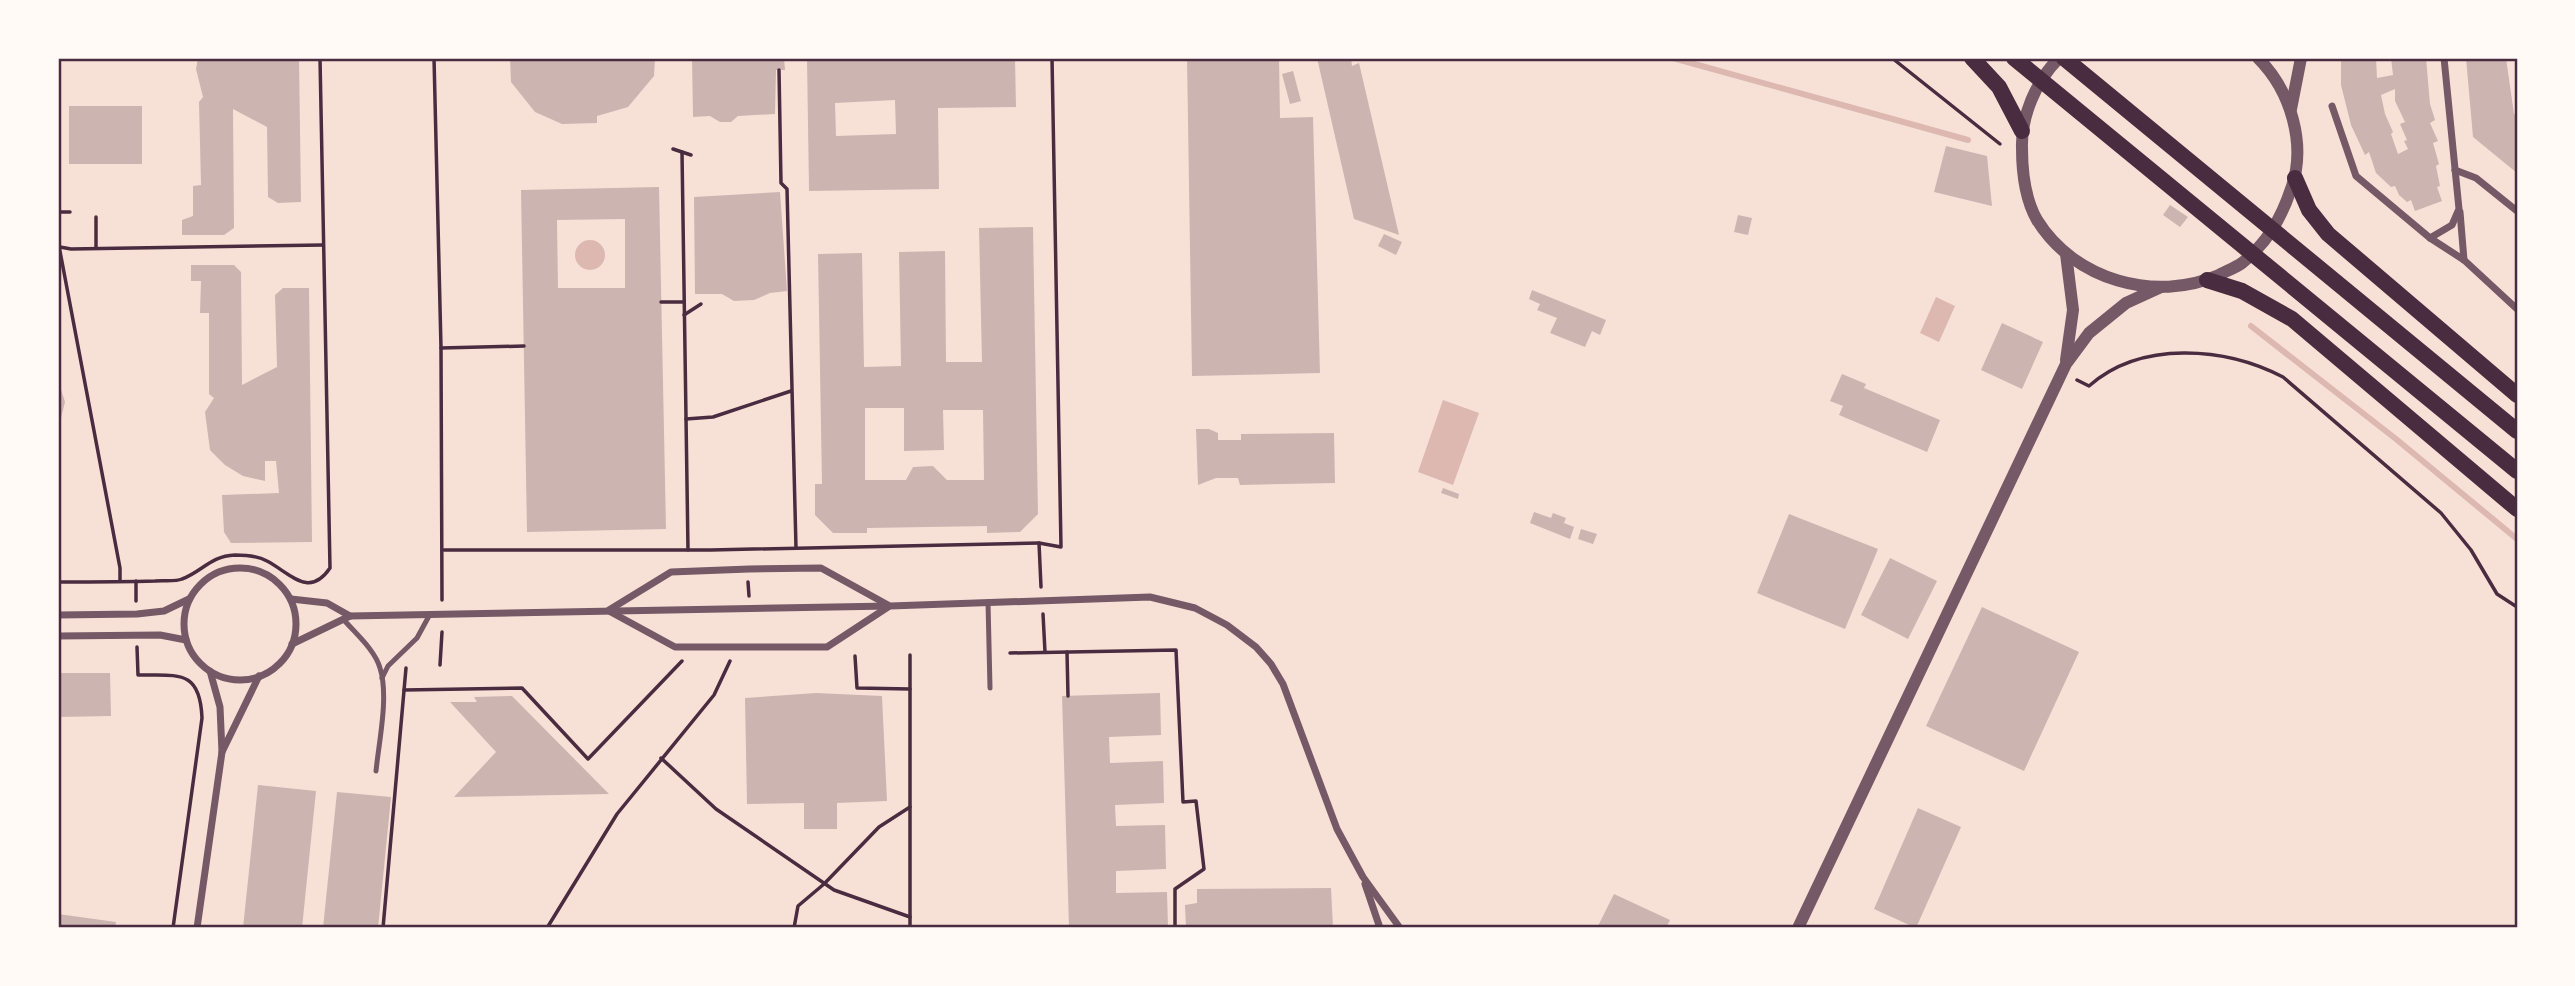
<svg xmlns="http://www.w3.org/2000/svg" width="2575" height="986" font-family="'Open Sans',sans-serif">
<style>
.water{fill:#dcb8b0}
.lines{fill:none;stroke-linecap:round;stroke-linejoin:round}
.stream{stroke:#dcb8b0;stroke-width:6}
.building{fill:#ccb4b1;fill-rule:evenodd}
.path{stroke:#4a2c40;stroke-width:3.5}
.service{stroke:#755966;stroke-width:5}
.minor{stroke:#755966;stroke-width:7}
.tertiary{stroke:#755966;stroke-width:12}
.trunk{stroke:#4a2c40;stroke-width:16}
.neatline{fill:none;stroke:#4a2c40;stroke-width:2.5}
</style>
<rect width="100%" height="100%" fill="#f7e1d7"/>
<g class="water">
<circle cx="590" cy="255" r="15"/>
<polygon points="1936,297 1955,306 1939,342 1920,333"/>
<polygon points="1443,400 1479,413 1453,485 1418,472"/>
</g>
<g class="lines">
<g class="stream">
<polyline points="1673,58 1968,140"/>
<polyline points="2251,326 2396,439 2517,539"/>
</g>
</g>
<g class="building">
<polygon points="198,58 299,58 301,202 278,203 268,197 267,127 233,109 234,228 224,235 182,235 182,220 193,216 193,186 201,185 199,102 203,97 196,69"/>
<polygon points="510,58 655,58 654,76 628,107 597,116 597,123 562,124 535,112 511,82"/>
<polygon points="692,58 784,58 785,70 776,70 775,114 738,116 731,122 720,122 710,116 693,117"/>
<path d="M807 58H1015L1016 107 938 108 939 189 809 191ZM895 100 896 134 836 136 835 103Z"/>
<polygon points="1187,58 1279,58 1280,118 1313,117 1320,373 1192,376"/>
<polygon points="1317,58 1351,58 1352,66 1359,63 1399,235 1354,219"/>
<path d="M2341 58H2376L2377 78 2393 75 2391 58H2426L2430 104 2435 120 2430 123 2438 141 2433 143 2439 164 2436 166 2440 186 2437 187 2442 201 2415 211 2411 200 2407 202 2399 195 2395 186 2391 187 2376 173 2369 152 2365 155 2351 125 2341 85ZM2395 89V101L2405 122 2400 124 2407 140 2404 141 2408 149 2398 154 2391 134 2393 132 2385 114 2381 95Z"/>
<polygon points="2466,58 2506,58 2514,114 2517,116 2517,173 2473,137"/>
<polygon points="1293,71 1301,101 1290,104 1282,74"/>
<rect x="69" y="106" width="73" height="58"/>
<polygon points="1946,146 1987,156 1992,206 1934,192"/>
<path d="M659 187 666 529 527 532 521 190ZM625 219V288H558L557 220Z"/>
<polygon points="780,192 787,291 770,293 754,300 734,301 722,294 695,294 694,197"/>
<polygon points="2170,205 2188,217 2180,227 2163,215"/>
<polygon points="1738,215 1752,218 1748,235 1734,232"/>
<path d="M1033 227 1038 514 1020 532 987 533V526L867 528V533H833L815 515V484H822L818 254 862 253 864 367 901 366 899 252 945 251 946 362H982L979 228ZM865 408H904V451L944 450 943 410H983L984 480H947L933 466 913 467 906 480H865Z"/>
<polygon points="1384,234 1402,242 1396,255 1378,246"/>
<polygon points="191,265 234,265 241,272 242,385 277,367 275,295 283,288 309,288 312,542 231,543 224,532 222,495 279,493 276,461 265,461 265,481 243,476 225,465 210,450 205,412 214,398 209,394 209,313 200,313 201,281 191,281"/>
<polygon points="1532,290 1606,320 1600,335 1592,331 1585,347 1550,333 1557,318 1537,310 1540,304 1529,299"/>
<polygon points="2002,323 2043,342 2022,389 1981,370"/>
<polygon points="1842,374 1866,384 1864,388 1940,420 1927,452 1839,415 1843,406 1830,401"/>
<polygon points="58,380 65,402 59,426 58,426"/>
<polygon points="1196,429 1209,429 1218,433 1218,440 1241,440 1241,434 1334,433 1335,483 1240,485 1238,478 1216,478 1198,485"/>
<polygon points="1443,488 1459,494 1458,499 1441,493"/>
<polygon points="1534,512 1551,518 1553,513 1566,518 1564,523 1574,527 1570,539 1530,523"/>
<polygon points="1789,514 1878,549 1845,629 1757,593"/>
<polygon points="1581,529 1597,534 1593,544 1578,539"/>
<polygon points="1890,558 1937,581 1908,639 1861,615"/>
<polygon points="1982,607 2079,652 2024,771 1926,726"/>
<polygon points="58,673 110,673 111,716 58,717"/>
<polygon points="816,693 882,696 887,801 837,803 837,829 804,829 804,803 747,804 745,698"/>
<polygon points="1160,693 1161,735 1109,737 1110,763 1163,761 1164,803 1115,805 1116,826 1165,825 1166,869 1116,871 1116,893 1167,892 1168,928 1069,928 1062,696"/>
<polygon points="512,696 609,794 454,797 496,752 450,702 477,702 474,697"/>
<polygon points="258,785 316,791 302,928 243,928"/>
<polygon points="337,792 391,797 378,928 323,928"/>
<polygon points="1918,808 1961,827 1916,928 1874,909"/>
<polygon points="1331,888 1333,928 1186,928 1185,905 1197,903 1197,889"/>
<polygon points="1614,894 1670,920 1666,928 1620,926 1619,928 1597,928"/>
<polygon points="58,914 116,922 115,928 58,928"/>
</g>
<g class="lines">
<g class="path">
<polyline points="434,58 441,348 442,600"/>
<polyline points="1892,58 2000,144"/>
<polyline points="779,70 781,183 787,189 796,548"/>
<polyline points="673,149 691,155"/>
<polyline points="682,152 688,550"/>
<polyline points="58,212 70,212"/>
<polyline points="96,217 96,248"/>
<polyline points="58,220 59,246 120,568 120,581"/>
<polyline points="60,247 71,249 323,245"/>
<polyline points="661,302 684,302"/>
<polyline points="684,315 701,304"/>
<polyline points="441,348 524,346"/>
<path d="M2077 380 2089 386C2141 340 2225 347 2283 377L2441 513 2471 550 2497 594 2517 607"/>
<polyline points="686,419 713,417 791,391"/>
<polyline points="444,550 711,550 1039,543"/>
<polyline points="136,581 136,601"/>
<path d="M58 582C90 582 123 582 155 581 163 580 175 582 182 579 202 572 210 556 235 555 245 555 258 556 267 561 290 573 309 599 330 568L320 58"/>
<polyline points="748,582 749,596"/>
<polyline points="1041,587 1039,543 1061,547 1052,58"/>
<polyline points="1043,614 1045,652"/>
<path d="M137 647 138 675C177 676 200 668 202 718L173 928"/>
<polyline points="1067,652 1068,696"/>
<polyline points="1010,653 1176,650 1183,802 1196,801 1204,869 1175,889 1175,928"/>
<polyline points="910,655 910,689"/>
<polyline points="855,656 857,688 910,689 910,928"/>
<polyline points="440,665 442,632"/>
<polyline points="404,690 522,688 588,759 682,661"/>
<polyline points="661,758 716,809 834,890 910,917"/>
<polyline points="383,928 406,668"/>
<polyline points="547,928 617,814 714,695 730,661"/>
<polyline points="794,928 798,906 824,884 879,827 910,807"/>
</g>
<g class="service">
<polyline points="988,602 990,688"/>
<path d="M344 620C356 634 375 650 380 668 389 696 379 741 376 771"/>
<polyline points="382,678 388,666 417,638 429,616"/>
</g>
<g class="minor">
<polyline points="2332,106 2356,176 2430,238 2464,260 2517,309"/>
<polyline points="2455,170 2476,178 2517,211"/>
<polyline points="2460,212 2464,260"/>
<polyline points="2430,238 2452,225 2459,209 2444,58"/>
<circle cx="240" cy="624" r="56"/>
<polyline points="291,599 327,603 350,616"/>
<polyline points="609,610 671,572 749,569 821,568 888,605"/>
<polyline points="609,611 675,647 827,647 888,607"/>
<polyline points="58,615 137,614 164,611 189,599"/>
<polyline points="58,636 160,635 186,640"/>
<polyline points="292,644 350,616 890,606 1150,597 1195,608 1227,625 1256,647 1271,664 1283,684 1337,829 1363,877 1400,928"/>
<polyline points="222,752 259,676"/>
<polyline points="1365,884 1380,928"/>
<polyline points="197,928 222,752 220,707 210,671"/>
</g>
<g class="tertiary">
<path d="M2059 58C2036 81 2021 116 2022 148 2022 172 2025 199 2037 220 2074 280 2155 303 2219 275 2226 271 2235 268 2242 263 2267 243 2281 219 2291 189 2307 145 2291 91 2258 58"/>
<polyline points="2291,109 2301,58"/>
<polyline points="2066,254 2073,310 2066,360"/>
<polyline points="1798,928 2066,364 2089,333 2126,303 2161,287"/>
</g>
<g class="trunk">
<polyline points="1972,58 1999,87 2022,131"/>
<polyline points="2014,58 2517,471"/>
<polyline points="2064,58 2517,431"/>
<polyline points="2295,178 2309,210 2328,234 2517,395"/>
<polyline points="2207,280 2242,291 2292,319 2517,509"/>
</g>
</g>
<rect width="2575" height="986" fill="none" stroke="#fffaf5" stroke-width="119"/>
<rect x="60" y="60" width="2456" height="866" class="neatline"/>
</svg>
